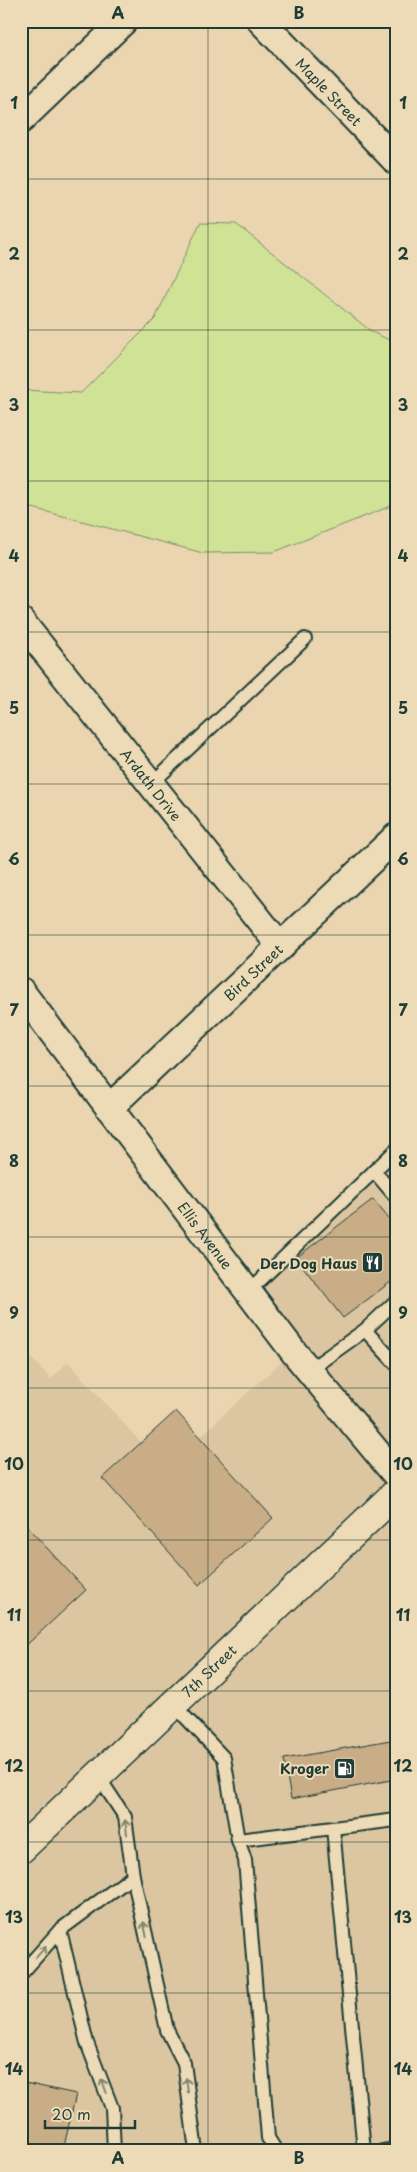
<svg xmlns="http://www.w3.org/2000/svg" width="417" height="2172" font-family="'Playpen Sans',sans-serif">
<style>
.built{fill:#dcc6a2}
.green{fill:#cfe296;stroke:#779065}
.building{fill:#c8ad87;stroke:#1f3d34}
.lines{fill:none;stroke-linecap:round;stroke-linejoin:round}
.lane-casing{stroke:#1f3d34;stroke-width:16}
.street-casing{stroke:#1f3d34;stroke-width:30}
.secondary-casing{stroke:#1f3d34;stroke-width:31}
.lane{stroke:#eddab7;stroke-width:12}
.street{stroke:#eddab7;stroke-width:26}
.secondary{stroke:#eddab7;stroke-width:28}
.oneway{stroke:#7c846f}
.grid{fill:none;stroke:#1f3d34;stroke-width:1;stroke-opacity:0.55}
.labels{text-anchor:middle;dominant-baseline:central;stroke-width:4;stroke-linejoin:round;paint-order:stroke}
.street-label{font-size:14px;fill:#1f3d34;stroke:#eddab7}
.poi-label{font-size:14px;font-weight:bold;fill:#1f3d34;stroke:#eddab7;text-anchor:end}
.neatline{fill:none;stroke:#1f3d34;stroke-width:2}
.grid-label{font-size:16px;text-anchor:middle;font-weight:bold;fill:#1f3d34}
</style>
<rect width="100%" height="100%" fill="#ebd5b0"/>
<filter id="ink" filterUnits="userSpaceOnUse"><feTurbulence type="fractalNoise" baseFrequency=".02" numOctaves="2"/><feDisplacementMap in="SourceGraphic" scale="10" xChannelSelector="R" yChannelSelector="G"/><feConvolveMatrix kernelMatrix="1 2 1 2 8 2 1 2 1" color-interpolation-filters="sRGB"/></filter>
<g filter="url(#ink)">
<polygon class="built" points="396,1150 396,2151 21,2151 21,1347 51,1379 68,1362 165,1469 293,1351 248,1292"/>
<polygon class="green" points="200,223 236,224 372,332 396,343 396,504 274,552 203,553 21,505 21,390 81,393 155,319"/>
<g class="building">
<polygon points="373,1199 396,1228 396,1278 343,1318 296,1258"/>
<polygon points="176,1411 273,1518 199,1585 102,1478"/>
<polygon points="21,1520 86,1590 21,1650"/>
<polygon points="396,1739 396,1779 291,1799 284,1759"/>
<polygon points="21,2082 76,2094 63,2151 21,2151"/>
</g>
<g class="lines">
<defs>
<g id="lane">
<polyline points="151,784 305,639"/>
<polyline points="374,1171 396,1197"/>
<polyline points="248,1292 396,1150"/>
<polyline points="396,1301 365,1330 396,1364"/>
<polyline points="309,1370 365,1330"/>
<polyline points="173,1704 224,1758 238,1840 396,1820"/>
<polyline points="98,1776 125,1817 133,1876 167,2030 184,2063 196,2151"/>
<polyline points="333,1828 364,2151"/>
<polyline points="238,1840 245,1860 268,2138 276,2151"/>
<polyline points="60,1930 87,2043 112,2108 114,2151"/>
<polyline points="21,1974 60,1930 133,1876"/>
<polyline points="383,2151 396,2149"/>
</g>
<g id="street">
<path id="s1" d="M261 21 396 161"/>
<polyline points="21,120 124,21"/>
<path id="s2" d="M21 621 281 947"/>
<path id="s3" d="M21 991 293 1351 396 1475"/>
<path id="s4" d="M109 1108 396 837"/>
</g>
<g id="secondary">
<path id="s5" d="M21 1849 396 1493"/>
</g>
</defs>
<use href="#lane" class="lane-casing"/>
<use href="#street" class="street-casing"/>
<use href="#secondary" class="secondary-casing"/>
<use href="#lane" class="lane"/>
<use href="#street" class="street"/>
<use href="#secondary" class="secondary"/>
</g>
<defs><path id="oneway-shaft" d="M-6 0H5M1.5-3L5.5 0L1.5 3" fill="none" stroke-width="1.6" stroke-linecap="round" stroke-linejoin="round" transform="scale(1.25)"/></defs>
<g class="oneway">
<use href="#oneway-shaft" transform="translate(126 1827) rotate(-98)"/>
<use href="#oneway-shaft" transform="translate(145 1929) rotate(-102)"/>
<use href="#oneway-shaft" transform="translate(41 1952) rotate(-48)"/>
<use href="#oneway-shaft" transform="translate(187 2085) rotate(-98)"/>
<use href="#oneway-shaft" transform="translate(104 2086) rotate(-111)"/>
</g>
</g>
<path class="grid" d="M208 21V2151M21 179H396M21 330H396M21 481H396M21 632H396M21 784H396M21 935H396M21 1086H396M21 1237H396M21 1388H396M21 1540H396M21 1691H396M21 1842H396M21 1993H396"/>
<defs>
<symbol id="restaurant-square" viewBox="-11 -11 22 22"><rect x="-9" y="-9" width="18" height="18" rx="4" fill="#1f3d34" stroke="#eddab7"/><path d="M-5-6h1v4h1v-4h1v4h1v-4h1v5L-1.5 .5V6h-2V.5L-5-1ZM5-6V6H3V1.5H1.5Q1.5-4 5-6Z" fill="#fff"/></symbol>
<symbol id="fuel-square" viewBox="-11 -11 22 22"><rect x="-9" y="-9" width="18" height="18" rx="4" fill="#1f3d34" stroke="#eddab7"/><path d="M-5.5-6h7V0h2V4h1.3V-2.5L3-4.5l.8-.8L6-3V5H2.5V1h-1V6h-7ZM-4.2-4.7v3.2H.2V-4.7Z" fill="#fff"/></symbol>
</defs>
<g fill-rule="evenodd">
<use href="#restaurant-square" x="360" y="1250" width="25" height="25"/>
<use href="#fuel-square" x="332" y="1756" width="25" height="25"/>
</g>
<g class="labels">
<g class="street-label">
<text stroke="none"><textPath href="#s1" startOffset="98">Maple Street</textPath></text>
<text stroke="none"><textPath href="#s2" startOffset="209">Ardath Drive</textPath></text>
<text stroke="none"><textPath href="#s4" startOffset="198">Bird Street</textPath></text>
<text stroke="none"><textPath href="#s3" startOffset="306">Ellis Avenue</textPath></text>
<text stroke="none"><textPath href="#s5" startOffset="259">7th Street</textPath></text>
</g>
<g class="poi-label">
<text x="357" y="1263">Der Dog Haus</text>
<text x="329" y="1768">Kroger</text>
</g>
</g>
<rect width="417" height="2172" fill="none" stroke="#eddab7" stroke-width="55"/>
<path d="M45 2120v8h90v-8" fill="none" stroke="#1f3d34" stroke-width="2.5"/>
<text x="52" y="2120" font-size="15" fill="#1f3d34" stroke="#eddab7" stroke-width="4" paint-order="stroke">20 m</text>
<rect x="28" y="28" width="362" height="2116" class="neatline"/>
<g class="grid-label">
<text x="118" y="19">A</text>
<text x="299" y="19">B</text>
<text x="14" y="109">1</text>
<text x="403" y="109">1</text>
<text x="14" y="260">2</text>
<text x="403" y="260">2</text>
<text x="14" y="411">3</text>
<text x="403" y="411">3</text>
<text x="14" y="562">4</text>
<text x="403" y="562">4</text>
<text x="14" y="714">5</text>
<text x="403" y="714">5</text>
<text x="14" y="865">6</text>
<text x="403" y="865">6</text>
<text x="14" y="1016">7</text>
<text x="403" y="1016">7</text>
<text x="14" y="1167">8</text>
<text x="403" y="1167">8</text>
<text x="14" y="1319">9</text>
<text x="403" y="1319">9</text>
<text x="14" y="1470">10</text>
<text x="403" y="1470">10</text>
<text x="14" y="1621">11</text>
<text x="403" y="1621">11</text>
<text x="14" y="1772">12</text>
<text x="403" y="1772">12</text>
<text x="14" y="1923">13</text>
<text x="403" y="1923">13</text>
<text x="14" y="2075">14</text>
<text x="403" y="2075">14</text>
<text x="118" y="2164">A</text>
<text x="299" y="2164">B</text>
</g>
</svg>
